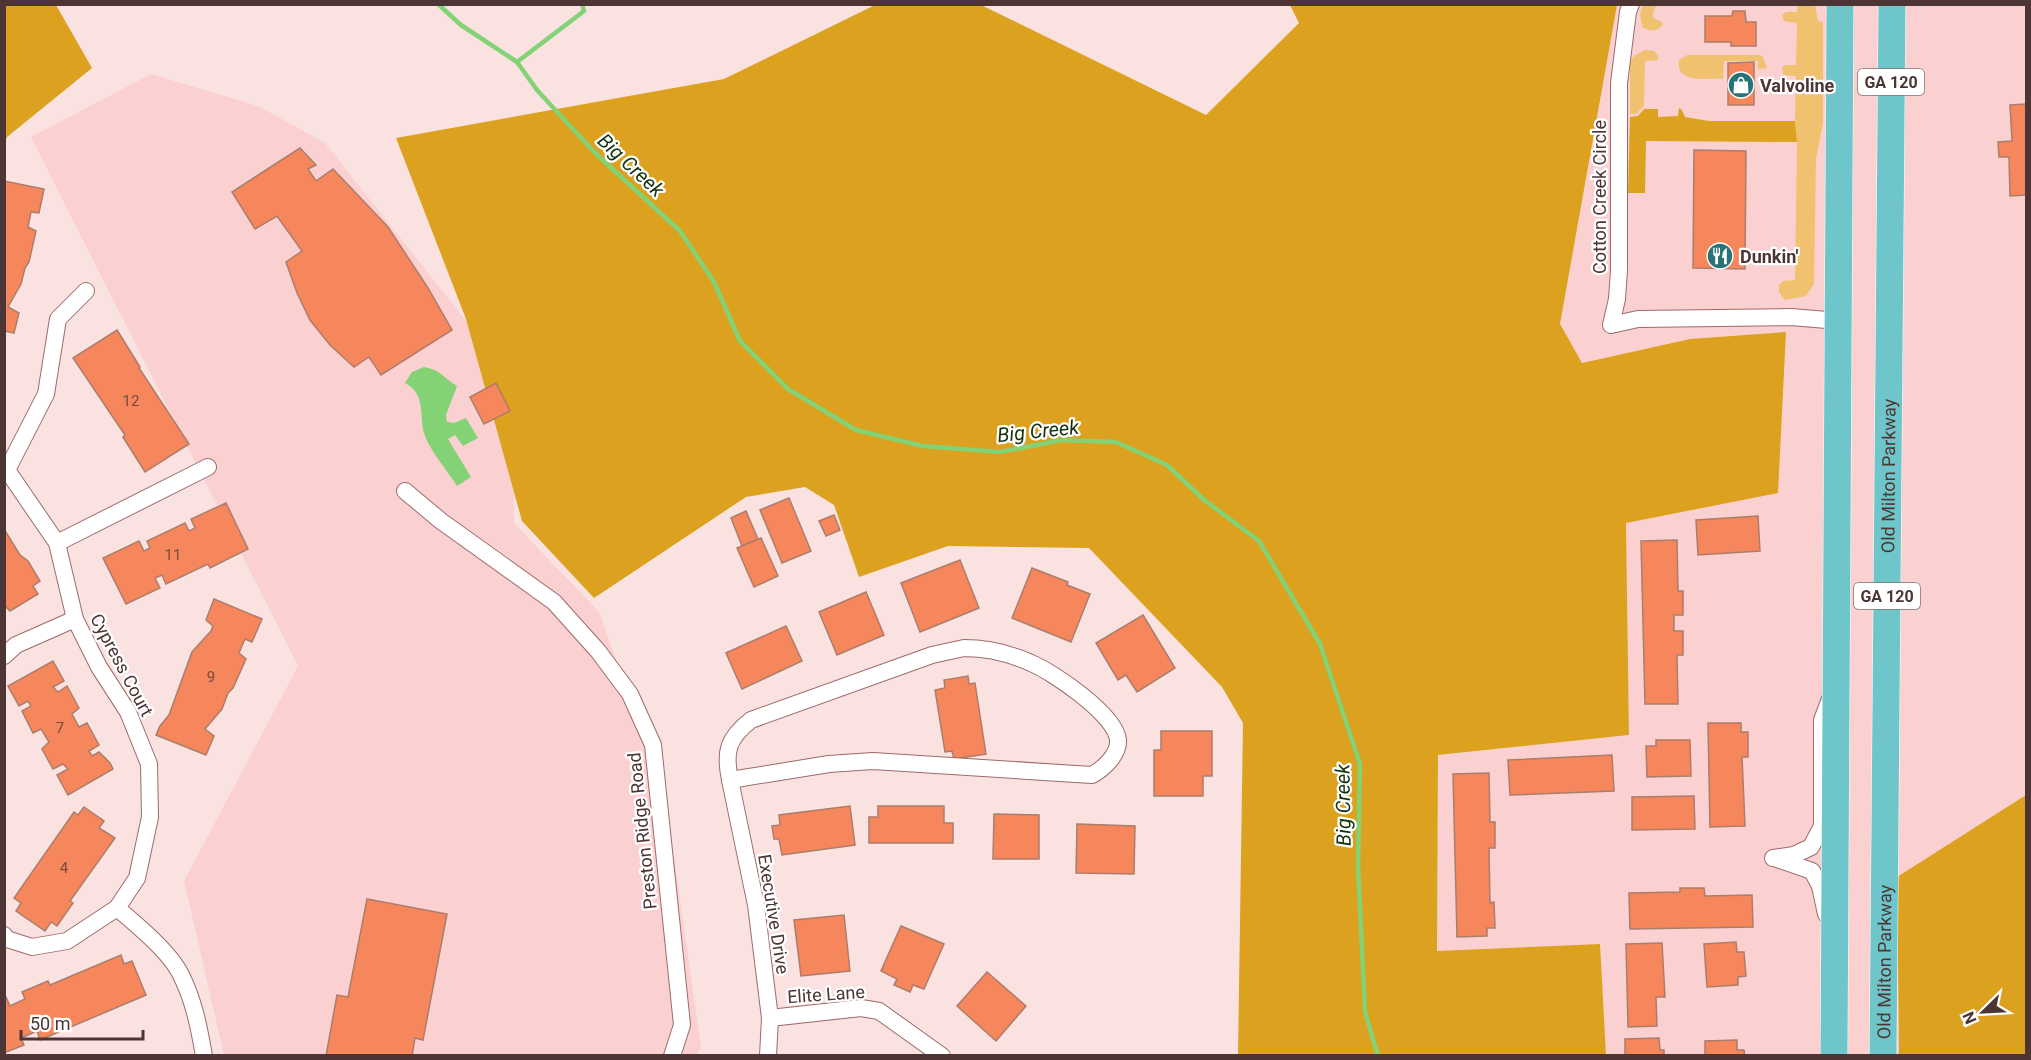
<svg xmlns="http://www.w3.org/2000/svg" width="2031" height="1060" font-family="Roboto,sans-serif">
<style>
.built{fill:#fad1d0}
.green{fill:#f0c26f}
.forest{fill:#dca11e}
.water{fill:#84d276}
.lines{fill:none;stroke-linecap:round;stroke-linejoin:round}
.stream{stroke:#84d276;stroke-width:4.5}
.building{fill:#f6875d;stroke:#ad7c6a;stroke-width:1.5}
.minor-casing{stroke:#9e6a69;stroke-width:18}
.trunk-casing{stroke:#fff;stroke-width:28}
.minor{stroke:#fff;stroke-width:16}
.trunk{stroke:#6fc6ca;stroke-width:27}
.labels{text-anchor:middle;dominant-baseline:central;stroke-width:4.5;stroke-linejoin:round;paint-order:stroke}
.number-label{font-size:15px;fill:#764a3e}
.shield{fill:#fff;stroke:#827271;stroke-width:1.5}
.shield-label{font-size:16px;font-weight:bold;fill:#4c3534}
.poi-label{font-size:18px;font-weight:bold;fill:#4c3534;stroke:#fff;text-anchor:start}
.street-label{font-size:18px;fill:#4c3534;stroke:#fff}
.water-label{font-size:20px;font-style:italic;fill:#13320e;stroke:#fff}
</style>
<rect width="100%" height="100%" fill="#fae2e1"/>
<g class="built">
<polygon points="1617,5 2026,5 2026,795 1897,877 1899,1055 1606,1055 1600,945 1437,952 1438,755 1629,735 1626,523 1786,332 1690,339 1581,363 1560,324"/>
<polygon points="151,74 258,106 325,143 494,356 513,409 514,523 600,613 668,815 701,1047 697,1055 224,1055 184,881 298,666 31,137"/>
</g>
<g class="green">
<path d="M1643 4 1656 5 1652 17 1662 22 1663 25C1656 32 1650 32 1642 27L1640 14Z"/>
<polygon points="1797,5 1815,5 1818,21 1823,22 1823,123 1816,159 1814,284 1806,296 1785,300 1779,292 1779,285 1783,281 1795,280 1797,142 1795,121 1796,76 1783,75 1782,67 1786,65 1796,65 1797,23 1784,21 1782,15 1786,12 1797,12"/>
<polygon points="1645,50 1654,51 1658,56 1658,60 1645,61 1644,106 1636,114 1630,114 1630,62 1634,56"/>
<path d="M1687 55H1759L1763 57 1767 68 1758 69V61H1724L1723 79C1707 78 1675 84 1679 60Z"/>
</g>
<g class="forest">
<polygon points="5,4 56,5 92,68 7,137 5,142"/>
<polygon points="875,5 981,5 1206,115 1299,23 1290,5 1617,5 1560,324 1582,363 1690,339 1786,332 1778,493 1626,523 1629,735 1438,755 1437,951 1600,944 1606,1055 1238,1055 1243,723 1222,687 1089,548 948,546 859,577 834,505 805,487 746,497 594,598 522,521 466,319 396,138 724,79"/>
<polygon points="1679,108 1682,110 1685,117 1709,121 1795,121 1797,142 1646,141 1645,193 1628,193 1630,117 1638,116 1644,109 1658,109 1658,117 1678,116"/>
<polygon points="2026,795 2026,1055 1899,1055 1897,877"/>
</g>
<path class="water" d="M424 367C443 371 442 377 457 386L446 415 447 422 454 423 466 418 478 438 463 446 455 435 448 439 471 477 457 486C448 471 429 450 424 433 419 414 426 394 405 383L412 372Z"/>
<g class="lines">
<g class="stream">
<polyline points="438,4 461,25 517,62 537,90 594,152 680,231 714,282 740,341 788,389 856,430 923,446 1000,452 1062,440 1116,442 1167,465 1203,499 1259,541 1320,644 1360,764 1358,866 1365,1012 1378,1056"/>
<polyline points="517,62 584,11 582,4"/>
</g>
</g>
<g class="building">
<polygon points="1733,11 1745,11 1746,22 1756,22 1756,46 1731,46 1731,42 1705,42 1705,16 1732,16"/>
<polygon points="1754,62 1754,105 1728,105 1728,63"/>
<polygon points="2026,104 2026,195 2010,196 2009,157 1999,157 1998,142 2012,141 2010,105"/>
<polygon points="300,148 316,165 308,169 316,181 333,169 388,227 428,288 452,330 381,375 369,357 354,367 330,345 310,320 297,293 286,262 302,251 277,216 255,229 232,192"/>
<polygon points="1694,150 1746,151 1745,269 1693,268"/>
<polygon points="4,181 44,189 39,213 31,212 28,227 36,231 29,262 25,268 21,284 8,307 19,313 14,333 4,331"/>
<polygon points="117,330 140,367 139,368 189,444 145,472 123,437 125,435 73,358"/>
<polygon points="496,383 510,411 484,424 470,397"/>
<polygon points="789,498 811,551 782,563 760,510"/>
<polygon points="226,503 248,549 210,568 208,564 166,584 162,575 155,578 160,588 126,604 103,558 139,541 144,551 150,548 147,541 185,523 189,531 195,528 191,519"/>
<polygon points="746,511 758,539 742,546 731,518"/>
<polygon points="834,515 840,530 826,536 819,521"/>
<polygon points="1758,516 1760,551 1698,555 1696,520"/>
<polygon points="4,529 20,555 28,561 40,581 33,586 38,594 10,611 4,605"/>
<polygon points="761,538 778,576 754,587 737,548"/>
<polygon points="1677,540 1678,591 1683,591 1683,615 1674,615 1674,631 1683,631 1683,655 1677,655 1678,704 1645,704 1641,541"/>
<polygon points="960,560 979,608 920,632 901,583"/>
<polygon points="1032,568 1068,582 1067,585 1090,594 1071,642 1012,618"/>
<polygon points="866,592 884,635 837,655 819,612"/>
<polygon points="214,599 262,619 252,642 245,639 239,653 246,659 233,688 228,693 222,709 205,729 214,736 206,755 156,735 160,726 169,715 192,652 211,631 213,626 206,620"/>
<polygon points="1143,615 1175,668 1137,692 1126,675 1118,680 1096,643"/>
<polygon points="786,626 802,661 742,689 726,653"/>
<polygon points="53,661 64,681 53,687 58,692 67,686 79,708 72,714 79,727 87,723 99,745 89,751 92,756 99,752 110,763 113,769 68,795 57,775 68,769 63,764 53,769 42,749 49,742 41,729 33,733 22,711 31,706 28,701 19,706 8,686"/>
<polygon points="968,676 969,684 975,683 986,754 954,759 952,751 945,752 935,690 945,688 944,680"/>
<polygon points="1708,723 1741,723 1741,732 1748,732 1748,757 1742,757 1745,826 1710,827"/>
<polygon points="1161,731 1212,731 1212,776 1203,776 1203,796 1154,796 1154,750 1161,750"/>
<polygon points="1656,740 1690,740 1691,776 1647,777 1646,746 1656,746"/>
<polygon points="1612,755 1614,791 1510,795 1508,760"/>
<polygon points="1489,773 1490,822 1495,822 1495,848 1489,848 1490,903 1494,902 1495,928 1487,928 1487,936 1457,937 1453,774"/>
<polygon points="1694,796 1695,829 1632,830 1632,797"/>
<polygon points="850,806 855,845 782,855 779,839 774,839 772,826 780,825 779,815"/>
<polygon points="878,806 944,806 944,823 953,823 953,843 869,843 869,817 878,817"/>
<polygon points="84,807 104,821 99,828 115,838 70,901 73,903 57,926 51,922 45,931 16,911 21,903 14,898 74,812 78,815"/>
<polygon points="994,814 1039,815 1039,859 993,859"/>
<polygon points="1077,824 1135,826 1134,874 1076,873"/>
<polygon points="1680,888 1704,888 1705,896 1752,895 1753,927 1630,929 1629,893 1680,892"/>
<polygon points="367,899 447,914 423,1040 415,1038 412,1056 326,1056 337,995 348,997"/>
<polygon points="844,915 850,971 801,976 794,920"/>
<polygon points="901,926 944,944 924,989 913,985 910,992 894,985 897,979 881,971"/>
<polygon points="1736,942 1737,952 1744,952 1746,976 1738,977 1738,985 1707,987 1704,944"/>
<polygon points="1662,943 1665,997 1656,997 1657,1026 1628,1027 1626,944"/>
<polygon points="121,955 124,964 132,961 146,995 40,1040 37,1031 21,1038 24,1045 4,1053 4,998 6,997 10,1006 25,999 22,992 48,981 50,985"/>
<polygon points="987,972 1026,1006 996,1041 957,1006"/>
<polygon points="1659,1038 1660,1050 1664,1050 1664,1056 1625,1056 1625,1039"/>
<polygon points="1737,1040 1737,1050 1744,1050 1745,1056 1705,1056 1705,1041"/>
</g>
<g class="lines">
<defs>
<g id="minor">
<polyline points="1631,4 1628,12 1619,83 1619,270 1617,299 1611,325 1638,319 1791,317 1839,321"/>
<polyline points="405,491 441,521 554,602 598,651 630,694 653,745 682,1025 672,1056"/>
<polyline points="57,543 208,467"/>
<path d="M964 648C987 648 1009 653 1031 663 1053 672 1116 715 1118 740 1119 755 1103 769 1092 775L873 761 829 764 730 780C724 751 728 738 751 720L932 655Z"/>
<polyline points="4,656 16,645 75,619"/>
<polyline points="730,780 756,905 770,1018 768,1056"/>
<polyline points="1773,858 1794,855 1811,847 1822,826 1822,720 1830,699"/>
<polyline points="1777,859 1812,871 1820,886 1826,914"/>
<path d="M117 908C136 924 170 952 181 975 194 1001 199 1027 204 1056"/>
<polyline points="4,935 7,939 32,947 67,941 117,908 137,878 150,817 149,764 128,712 99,667 75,619 57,543 7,470 46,394 58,319 86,291"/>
<polyline points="770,1018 861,1008 879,1011 942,1056"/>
</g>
<g id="trunk">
<polyline points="1834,1056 1840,4"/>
<path id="s1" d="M1883 1056 1892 4"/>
</g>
</defs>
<use href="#minor" class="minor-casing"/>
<use href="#trunk" class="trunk-casing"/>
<use href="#minor" class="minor"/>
<use href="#trunk" class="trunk"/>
</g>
<defs>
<symbol id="shop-disc" viewBox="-11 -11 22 22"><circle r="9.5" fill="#287377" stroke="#fff"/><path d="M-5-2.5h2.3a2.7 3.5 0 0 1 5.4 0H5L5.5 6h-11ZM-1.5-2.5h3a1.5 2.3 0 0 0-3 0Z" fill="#fff"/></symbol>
<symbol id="restaurant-disc" viewBox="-11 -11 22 22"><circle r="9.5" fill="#287377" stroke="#fff"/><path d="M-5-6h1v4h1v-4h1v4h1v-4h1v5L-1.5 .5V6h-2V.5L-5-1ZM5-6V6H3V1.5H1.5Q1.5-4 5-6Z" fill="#fff"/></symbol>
</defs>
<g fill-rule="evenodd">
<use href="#shop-disc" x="1726" y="70" width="30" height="30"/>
<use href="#restaurant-disc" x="1705" y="241" width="30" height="30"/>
</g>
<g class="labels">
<g class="number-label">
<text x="131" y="401">12</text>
<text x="173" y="555">11</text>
<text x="211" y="677">9</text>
<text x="60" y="728">7</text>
<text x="64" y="868">4</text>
</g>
<g class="shield">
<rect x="1858" y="69" width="66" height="26" rx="4.5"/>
<rect x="1854" y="583" width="66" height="26" rx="4.5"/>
</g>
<g class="shield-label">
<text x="1891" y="82">GA 120</text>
<text x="1887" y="596">GA 120</text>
</g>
<g class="poi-label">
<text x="1760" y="85">Valvoline</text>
<text x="1740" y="256">Dunkin'</text>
</g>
<g class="street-label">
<text transform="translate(1599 197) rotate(-90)">Cotton Creek Circle</text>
<text stroke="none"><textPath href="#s1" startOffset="580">Old Milton Parkway</textPath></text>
<text transform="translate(122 665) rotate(62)">Cypress Court</text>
<text transform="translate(642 831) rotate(-96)">Preston Ridge Road</text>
<text transform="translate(774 914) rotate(81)">Executive Drive</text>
<text stroke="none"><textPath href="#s1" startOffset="94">Old Milton Parkway</textPath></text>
<text transform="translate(826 994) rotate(-4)">Elite Lane</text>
</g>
<g class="water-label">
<text transform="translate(631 165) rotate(43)">Big Creek</text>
<text transform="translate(1038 431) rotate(-6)">Big Creek</text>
<text transform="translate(1343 805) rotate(-91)">Big Creek</text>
</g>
</g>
<rect width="2031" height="1060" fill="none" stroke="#4c3534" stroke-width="12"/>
<g transform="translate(1983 1012) rotate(246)" stroke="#ffffff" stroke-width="4.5" paint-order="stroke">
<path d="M0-4.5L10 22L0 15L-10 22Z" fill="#4c3534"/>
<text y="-9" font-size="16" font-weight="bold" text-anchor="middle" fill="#4c3534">N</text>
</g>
<path d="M21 1030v9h122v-9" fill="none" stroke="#4c3534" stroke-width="3"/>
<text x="30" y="1030" font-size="18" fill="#4c3534" stroke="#ffffff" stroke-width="4.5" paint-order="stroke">50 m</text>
</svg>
